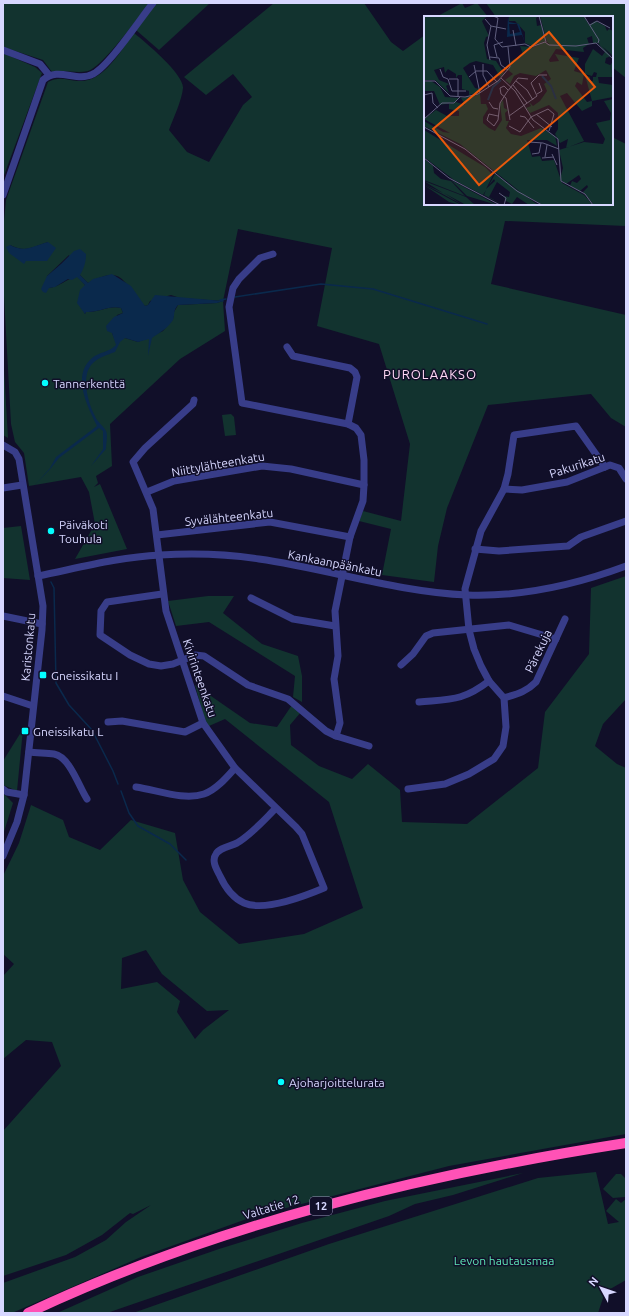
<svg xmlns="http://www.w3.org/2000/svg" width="629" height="1316" font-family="Ubuntu,sans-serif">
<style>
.green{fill:#12332f;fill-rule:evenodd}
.water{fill:#0a294c}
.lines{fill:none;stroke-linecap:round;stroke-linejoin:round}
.stream{stroke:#0a294c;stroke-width:1.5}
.minor{stroke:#383d89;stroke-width:7}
.highway{stroke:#ff52b6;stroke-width:10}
.poi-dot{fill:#03feff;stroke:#110f29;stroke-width:1.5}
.labels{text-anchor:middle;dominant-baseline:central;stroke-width:3;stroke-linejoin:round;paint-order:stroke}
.shield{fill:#110f29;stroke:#9c9bbf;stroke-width:1}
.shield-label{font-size:11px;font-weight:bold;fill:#d7d7ff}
.poi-label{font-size:12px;fill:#d7d7ff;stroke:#110f29;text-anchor:start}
.street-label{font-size:12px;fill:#d7d7ff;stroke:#110f29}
.park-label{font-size:12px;fill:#5de4b6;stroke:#110f29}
.neighbourhood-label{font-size:13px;letter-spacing:1px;fill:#ffd9f5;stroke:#110f29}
.inset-river{fill:none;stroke:#0a294c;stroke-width:2}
.inset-road{fill:none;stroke:#605f7f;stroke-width:1}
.view{fill:#e8590c;fill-opacity:0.15;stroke:#e8590c;stroke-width:2}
.inset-edge{fill:none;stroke:#d7d7ff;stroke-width:2}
</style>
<rect width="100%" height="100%" fill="#110f29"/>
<g class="green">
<path d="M3 3H149C139 17 102 67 88 71 76 74 64 69 52 72L43 60 3 47Z"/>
<polygon points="157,3 210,3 159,50 136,30"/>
<path d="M274 3H364L391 42 403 51 425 35V204H612V137L626 144V226L505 221 491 284 626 315V427L611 418 591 394 488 405 447 508 438 546 434 582 382 575 391 529 359 521 363 511 401 521 410 444 379 344 317 326 332 248 238 229 223 301 225 331 180 359 110 424 112 466 96 476 98 483 94 487 100 484 127 549 75 559 95 524 89 492 81 477 29 486 24 453 15 442 11 424 3 278V231L6 200 48 82C59 76 67 80 78 81 104 83 120 51 134 33 145 42 184 74 183 88 182 100 173 119 169 130L187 152 209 162 243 105 252 97 233 74 206 95 184 77ZM48 242 47 261H26L8 251 10 245C26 253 32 247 48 242ZM69 255 80 275 88 283C126 263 121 284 145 306L148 305 150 301 171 295 180 298 222 301 217 303 178 305 174 312 173 319 163 331 138 342 125 338 115 340 112 333 117 315 123 313 121 308C109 305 98 313 86 312L85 314 81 307 85 285 77 276C67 279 59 287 49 288L47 276Z"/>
<polygon points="462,3 465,8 477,3 488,17 436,17"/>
<polygon points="486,3 626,3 626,78 612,67 612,17 496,17"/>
<polygon points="3,53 35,67 42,73 3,178"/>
<polygon points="3,352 8,438 3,435"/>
<polygon points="231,414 234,417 236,435 225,436 222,415"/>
<polygon points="21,526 30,580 3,578 3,528"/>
<path d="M626 576V699L603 724 595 746 617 764 626 768V1134L449 1166 255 1216 141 1257 12 1313H3V1283L75 1257 106 1240 126 1222 151 1205 133 1214 130 1213 102 1235 66 1255 3 1276V1131L61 1066 52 1042 26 1040 3 1059V976L14 964 3 954V876L19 843 31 805 63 820 69 837 100 850 131 820 175 833 183 880 200 912 239 944 304 934 363 908 329 802 225 719 209 726 205 721 195 685 250 723 277 727 292 705 301 712 290 725 291 745 319 766 352 779 368 764 400 790 402 822 467 824 538 768 545 712 589 654 591 588ZM146 950 162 974 207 1011 229 1010 203 1030 195 1039 177 1012 180 1001 157 982 121 989 122 958Z"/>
<polygon points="208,596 234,596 223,613 262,644 298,656 302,676 302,702 293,697 295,676 209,622 176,626 168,601"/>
<polygon points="23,729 17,791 3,785 3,761"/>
<polygon points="3,793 13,803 3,835"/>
<polygon points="596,1172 608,1224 619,1222 606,1211 616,1199 621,1203 626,1199 626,1280 605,1292 598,1313 133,1313 329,1244 538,1178"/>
<polygon points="523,1173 453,1195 415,1204 389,1216 107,1313 57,1313 138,1277 219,1249 302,1223 385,1201"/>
<polygon points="616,1174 621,1174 626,1179 625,1197 613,1198 603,1189"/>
</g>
<g class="water">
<path d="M48 242 56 248 47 261H26L24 264 9 253 6 247 10 245C25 253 33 246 48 242Z"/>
<path d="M80 249 86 254C86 262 84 268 80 275L88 283 93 279 112 274 131 286 145 306 148 305 155 295 223 301 217 303 178 305C173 310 175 315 173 320 168 328 159 333 152 338L148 356 149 339 138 342 125 338 120 342 115 352C107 355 99 357 93 363 80 375 88 403 95 416 97 422 104 426 106 431 108 435 106 444 106 449L91 466 103 449V431L99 428 59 458 51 468 35 485 50 468 56 457 97 426C88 407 71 376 92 358 99 352 110 352 116 345L112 333 107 331 106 326 114 317 123 313 121 308C109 305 98 313 86 312L85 314 77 303 80 290 85 285 77 277 72 280 68 279 55 287 49 288 46 293 43 292 41 289 47 276 61 264 74 251Z"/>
</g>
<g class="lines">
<g class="stream">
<polyline points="235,297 321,284 373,289 487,324"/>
<polyline points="223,301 220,300 226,299"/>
<polyline points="51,582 54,588 56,683 69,705 92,730 113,771 118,784"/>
<polyline points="121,791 129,813 138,826 170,844 186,860"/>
</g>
<g class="minor">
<polyline points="3,50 40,64 49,75"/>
<path d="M3 195 43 80C59 66 76 83 93 74 109 66 140 19 153 3"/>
<polyline points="273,254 260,258 239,279 233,288 229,307 242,403 348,424 356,428 361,435 364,460 364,485 363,501 350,537 335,611 338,656 334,679 340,723 336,736"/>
<polyline points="287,347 293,356 350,368 355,372 357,377 348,424"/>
<path d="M194 400 193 404 145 448 133 462 153 509 166 611 203 723 235 768 296 827 302 834 324 888C305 896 265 912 244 903 233 898 225 887 220 876 217 870 211 861 216 854 219 848 231 846 237 843 252 834 264 820 276 808"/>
<polyline points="3,445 15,452 19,459 43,606 42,630 24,795 17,822 3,856"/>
<polyline points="3,488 22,485"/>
<polyline points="504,489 522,490 567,482 610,465 619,468 626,479"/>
<polyline points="147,492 174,481 262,466 291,469 364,485"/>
<polyline points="157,535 270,522 350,537"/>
<polyline points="475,549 499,551 568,546 581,537 626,521"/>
<path d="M38 576C78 568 119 557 160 555 193 553 227 554 259 559 329 569 397 592 467 595 523 597 575 585 626 566"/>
<polyline points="162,594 107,602 101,611 100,635 130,655 149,664 161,666 173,664 195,655 204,656 248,685 288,699 326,731 336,736 369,746"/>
<polyline points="251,598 293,619 335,626"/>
<polyline points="3,616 42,624"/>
<polyline points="401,665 413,654 426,636 433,633 509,625 556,639"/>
<polyline points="3,696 33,706"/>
<path d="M504 698C517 694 526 692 536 682L565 619"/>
<path d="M419 702C451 699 463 701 489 681"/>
<polyline points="108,722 122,721 185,732 203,723"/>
<path d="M29 752C37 753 46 753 54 754 70 757 79 787 87 799"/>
<path d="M136 787C157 790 184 801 204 794 216 790 227 777 235 768"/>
<polyline points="3,789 7,792 24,795"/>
<polyline points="408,789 445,784 469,774 494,759 503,746 506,727 504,698 489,681 481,666 474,649 469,630 465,589 481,531 504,489 508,474 514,435 576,426 605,467"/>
</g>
<path class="highway" d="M28 1313C217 1224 421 1175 626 1143"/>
</g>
<g class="poi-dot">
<circle cx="45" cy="383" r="4"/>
<circle cx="51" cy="531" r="4"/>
<rect x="39" y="671" width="8" height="8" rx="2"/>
<rect x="21" y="727" width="8" height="8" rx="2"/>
<circle cx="281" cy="1082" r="4"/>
</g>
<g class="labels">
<rect class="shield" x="310" y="1197" width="22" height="18" rx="3"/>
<g class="shield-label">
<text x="321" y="1206">12</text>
</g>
<g class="poi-label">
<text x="53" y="383">Tannerkenttä</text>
<text x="59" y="524">Päiväkoti<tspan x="59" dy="14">Touhula</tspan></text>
<text x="51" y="675">Gneissikatu I</text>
<text x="33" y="731">Gneissikatu L</text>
<text x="289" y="1082">Ajoharjoittelurata</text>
</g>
<g class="street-label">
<text transform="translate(218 464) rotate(-10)">Niittylähteenkatu</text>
<text transform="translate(577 465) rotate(-18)">Pakurikatu</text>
<text transform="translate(229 517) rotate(-6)">Syvälähteenkatu</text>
<text transform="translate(335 563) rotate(11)">Kankaanpäänkatu</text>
<text transform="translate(28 647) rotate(-85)">Karistonkatu</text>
<text transform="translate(538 651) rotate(-64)">Pärekuja</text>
<text transform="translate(200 678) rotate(71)">Kivirinteenkatu</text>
<text transform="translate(271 1207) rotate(-17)">Valtatie 12</text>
</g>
<g class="park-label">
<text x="504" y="1260">Levon hautausmaa</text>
</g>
<g class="neighbourhood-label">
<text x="430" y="374">PUROLAAKSO</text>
</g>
</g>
<g transform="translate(424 16)">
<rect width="189" height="189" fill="#110f29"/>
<path d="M0 0H63L58 5 65 20 62 21 60 27 63 43 72 45 80 57 76 61 69 49 52 45 46 47 39 52 51 72 55 73V76L45 79V75L38 73V59H34L32 62V58L24 53 21 57 20 51 10 54 15 64 25 68 22 70 25 77 11 64H0ZM85 0H115L112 2 113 10 117 9 122 25 108 30 101 27V16L91 5H85ZM116 0H160L165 9 171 5 181 10 183 15 185 13 189 15V42L187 38 178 30 187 40 182 42 181 47 186 49 189 61 186 50 189 45V61H174L175 67 189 69V81L168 85V90L158 95 143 77 136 80 160 125 142 132 144 123 136 127 131 118 134 113V97L125 89 106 97 102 92 107 90 105 86 109 90 116 85 123 75 120 68 127 63 122 54 112 60 96 57 90 60 86 68 81 64 89 58 84 54 87 49 86 46 99 38 96 30 106 31 105 33 121 26 127 29 123 26ZM168 20 169 27H174L181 36 178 40 169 33 161 48V58L168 60 170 56 173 57 172 61H169V65H166V61L161 59 168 85 163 86 151 70 153 66 158 69 160 58 150 55 155 42 131 38 135 45 126 46 125 44 132 33 160 36 159 32 165 28 163 22ZM7 65 16 71 21 81 35 82 31 86 16 89 10 75H0V66ZM56 78 57 88H62L64 93 59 101V107L65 112 71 115 78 104 76 88 79 84 80 92 84 94 81 97 82 105H85L82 112 87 118 97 120 117 112 131 120 133 130 123 124H103L108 141 116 140 118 145 130 144 138 167 160 179 169 189H119L99 178 36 128 0 110V105L19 116 26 117 0 103 12 94 23 100H35V95L25 93V88L32 86 41 89 37 82ZM189 83V189H170L159 176 164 171 163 169 156 175 146 170 148 165 153 167 157 163 155 159 142 168 136 163 139 152 135 134 160 126 179 128 181 123 172 107 186 104 187 97 180 85ZM0 114 61 151 69 159 62 173 71 165 70 163 65 169 71 158 114 189H105L93 181 88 188 82 185 80 180 85 181 86 176 73 166 65 181 79 189 60 179 62 174 59 179 30 164 0 141ZM0 143 9 150 10 157 17 163 27 165 41 180 0 164ZM27 164 73 189 43 180ZM0 165 42 181 51 189H42L20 177 39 189 0 168 19 177ZM0 169 11 175 37 189 25 186Z" fill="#12332f" fill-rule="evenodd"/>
<path d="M84 0 85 6 95 8 101 27 98 19 83 21ZM85 8H93L96 16 86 18Z" fill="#0a294c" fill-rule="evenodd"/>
<path class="inset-river" d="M118 60 127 70 132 83M64 84 69 71 77 64"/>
<path class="inset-road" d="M69 0 74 2 71 23 78 31 101 28 107 31 121 26 125 29 152 30 172 27 189 43M115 0 122 26M160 0 175 24 174 27M61 3 67 10 63 29 66 44M166 9 173 5 186 12M67 10 82 13M89 14 92 30M66 41 75 42 77 49 84 54M73 41 70 29 79 26M59 48V59L65 71M50 49 56 77M16 53 19 61 24 63 28 75H42M45 61 52 55H63L73 66M77 62 91 75 109 104 134 123 137 165 161 178 169 189M25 63H34V81M0 65H11L26 80 41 81 54 78 74 65 86 51 84 31M92 65 103 74 109 84M89 69 103 87M84 74 80 70 76 72 77 78 82 82 86 104M113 78 118 75 115 67M0 79 8 77 9 87 14 92M65 86 69 92 74 93M112 98 128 111M74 100 65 98 63 104 70 110 74 104 76 87 83 76 94 62 104 63M85 100 113 80 107 67 115 59H123M96 100 101 101 110 112M0 103 18 87H30L36 81M85 110 96 116 107 101 124 93 130 98 125 115M0 111 41 133 93 175 118 189M105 126 119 127 135 133M108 138 115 137 117 127M128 138 133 149M121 141 123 129M0 142 25 162 76 189M118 142 130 141M75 177 82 182 80 189"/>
<path class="view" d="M125 16 171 71 55 169 9 113Z"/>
<rect width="189" height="189" class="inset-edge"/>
</g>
<rect width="629" height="1316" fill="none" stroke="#d7d7ff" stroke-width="8"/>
<g transform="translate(601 1288) rotate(310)" stroke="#110f29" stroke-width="3" paint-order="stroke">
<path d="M0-3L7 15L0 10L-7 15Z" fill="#d7d7ff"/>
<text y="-6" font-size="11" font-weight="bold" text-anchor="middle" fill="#d7d7ff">N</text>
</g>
</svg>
